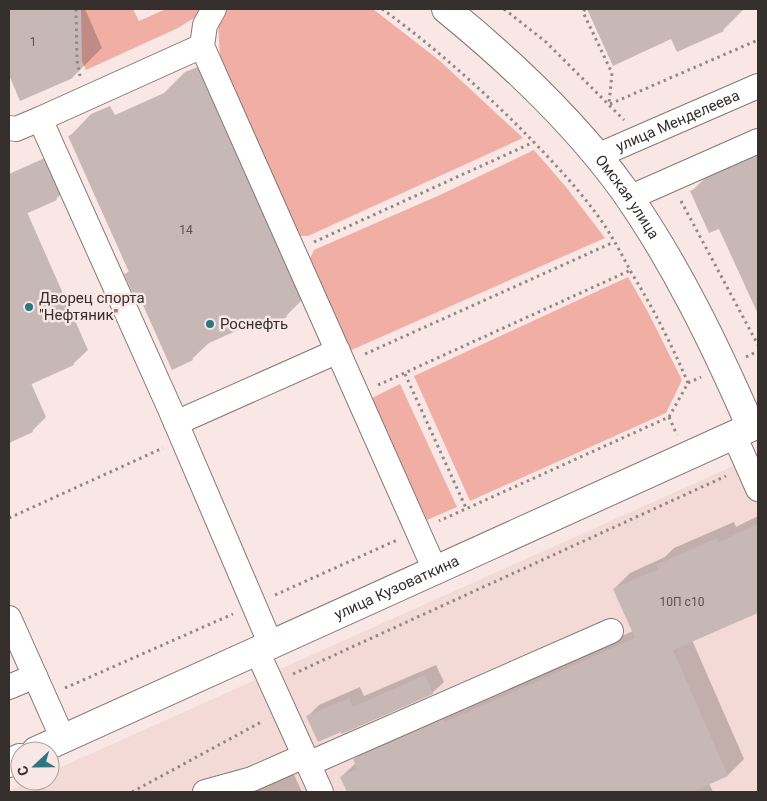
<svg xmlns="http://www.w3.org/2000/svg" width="767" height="801" font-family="Roboto,sans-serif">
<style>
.built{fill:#f3dad6}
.green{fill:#f0aea5}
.shadow{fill:#0003}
.building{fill:#c8b8b5}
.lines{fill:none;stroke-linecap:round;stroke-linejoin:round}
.minor-casing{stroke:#867775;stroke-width:26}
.major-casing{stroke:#867775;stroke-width:30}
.path{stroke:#938886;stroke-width:3;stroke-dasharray:2.5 4;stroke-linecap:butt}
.minor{stroke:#fff;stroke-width:24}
.major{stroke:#fff;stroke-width:28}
.poi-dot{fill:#2e7680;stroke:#f8e7e5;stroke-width:2}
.labels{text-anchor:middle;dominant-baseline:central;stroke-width:5;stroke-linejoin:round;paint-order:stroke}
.number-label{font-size:12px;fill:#5a5150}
.street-label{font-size:15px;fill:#352f2e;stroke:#f8e7e5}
.poi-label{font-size:15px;fill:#352f2e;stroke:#f8e7e5;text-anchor:start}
</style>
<rect width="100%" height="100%" fill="#f8e7e5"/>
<polygon class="built" points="758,455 758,792 9,792 9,791 31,781 50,781 50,772"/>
<g class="green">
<polygon points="81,9 133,9 139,21 166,9 202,9 194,18 178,28 86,70 82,61"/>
<polygon points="227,9 373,9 440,61 523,138 308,236 298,236 229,81 220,56 218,23"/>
<polygon points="534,150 566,187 605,238 347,352 308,263 314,250 440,195"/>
<polygon points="628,277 648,312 682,380 666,413 470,501 414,376"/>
<polygon points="400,384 457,507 427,520 372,398"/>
</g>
<g class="shadow">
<polygon points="9,9 85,9 102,48 73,77 21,99 9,72"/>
<polygon points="595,9 744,9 723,30 677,51 672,38 591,13"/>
<polygon points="205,64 308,294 286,316 263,317 211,341 192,359 139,295 126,274 129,271 70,136 91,114 110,106 115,115 164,93 185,72"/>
<polygon points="758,149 758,311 720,227 692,191 714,169"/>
<polygon points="56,153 70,185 56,199 27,212 88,350 73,364 31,383 46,417 32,431 9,441 9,172 9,174"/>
<polygon points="758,516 758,611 692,640 744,759 728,775 709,783 713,792 348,792 341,777 356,763 354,760 371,743 461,707 633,631 614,589 630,573 665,557 674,548 734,522 736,527"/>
<polygon points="436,665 444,682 432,693 341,731 308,716 319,705 360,687 364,696"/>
<polygon points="290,766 302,792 220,792"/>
</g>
<g class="building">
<polygon points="9,9 44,9 73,78 20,101 9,75"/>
<polygon points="587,9 714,9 724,31 677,52 671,39 613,66"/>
<polygon points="183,85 244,221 256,216 266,238 254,244 287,317 266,326 263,319 189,352 193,360 172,370 139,296 135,298 124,274 129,272 68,136 88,127 93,136 166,103 162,94"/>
<polygon points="758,160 758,314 719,229 709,233 690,191"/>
<polygon points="42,166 57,200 10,221 74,365 14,392 33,432 9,443 9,181"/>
<polygon points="758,524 758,613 673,650 728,776 692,792 347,792 340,777 357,769 353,759 444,719 445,722 635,638 613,589 658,569 656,565 717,538 719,542"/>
<polygon points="425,675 433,694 342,734 341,732 318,742 306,716 349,698 353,707"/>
</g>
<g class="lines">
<defs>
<g id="minor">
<polyline points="214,9 205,25 202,46 435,570"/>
<polyline points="202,46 40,119 170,409 271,645"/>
<polyline points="9,128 16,129 40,119"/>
<path id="s1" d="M597 156 758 86"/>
<polyline points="629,198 758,141"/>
<polyline points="176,423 338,351"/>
<polyline points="734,435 758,489"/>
<polyline points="9,618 63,739"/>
<polyline points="257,651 321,792"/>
<polyline points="9,687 35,676"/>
<polyline points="308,764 611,631"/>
<polyline points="205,792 252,779 304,756"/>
</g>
<g id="major">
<path id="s2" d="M446 9C511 62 574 121 624 190 676 264 715 345 751 427"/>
<path id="s3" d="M36 751 758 424"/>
<polyline points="9,763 20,758"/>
</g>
</defs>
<use href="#minor" class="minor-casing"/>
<use href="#major" class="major-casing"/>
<g class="path">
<polyline points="76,9 77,61 80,76"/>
<path d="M382 9C428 42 471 80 512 120 542 150 573 182 598 216 611 234 621 253 631 272 653 308 672 345 688 383L669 417 439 521"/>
<polyline points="504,9 546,42 624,120"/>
<polyline points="585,9 583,12 612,73 609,104"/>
<polyline points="610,104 758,40"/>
<polyline points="681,201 758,345"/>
<polyline points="314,242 534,142"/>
<polyline points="365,354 614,242"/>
<polyline points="746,357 758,351"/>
<polyline points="405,374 466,508"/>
<polyline points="688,383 701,377"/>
<polyline points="378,385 631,270"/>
<polyline points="669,417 677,435"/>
<polyline points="9,518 163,448"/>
<polyline points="275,595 397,540"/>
<polyline points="293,674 726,476"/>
<polyline points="65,688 233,614"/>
<polyline points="132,792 263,721"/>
</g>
<use href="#minor" class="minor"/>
<use href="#major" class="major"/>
</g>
<g class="poi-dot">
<circle cx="29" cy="307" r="5"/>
<circle cx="210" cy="324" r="5"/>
</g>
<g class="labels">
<g class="number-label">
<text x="33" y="42">1</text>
<text x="186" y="230">14</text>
<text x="682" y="602">10П с10</text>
</g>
<g class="street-label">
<text stroke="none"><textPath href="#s1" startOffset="88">улица Менделеева</textPath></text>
<text stroke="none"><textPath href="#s2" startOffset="262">Омская улица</textPath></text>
<text stroke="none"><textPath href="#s3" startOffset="396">улица Кузоваткина</textPath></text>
</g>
<g class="poi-label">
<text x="39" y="298">Дворец спорта<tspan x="39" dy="17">"Нефтяник"</tspan></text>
<text x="220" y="324">Роснефть</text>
</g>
</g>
<rect width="767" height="801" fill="none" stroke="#352f2e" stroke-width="20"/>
<g transform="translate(35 766) rotate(248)"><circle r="24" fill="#f8e7e5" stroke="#aa9d9c"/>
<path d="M0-4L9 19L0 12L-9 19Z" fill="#2e7680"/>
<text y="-8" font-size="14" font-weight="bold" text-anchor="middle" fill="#352f2e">С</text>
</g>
</svg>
